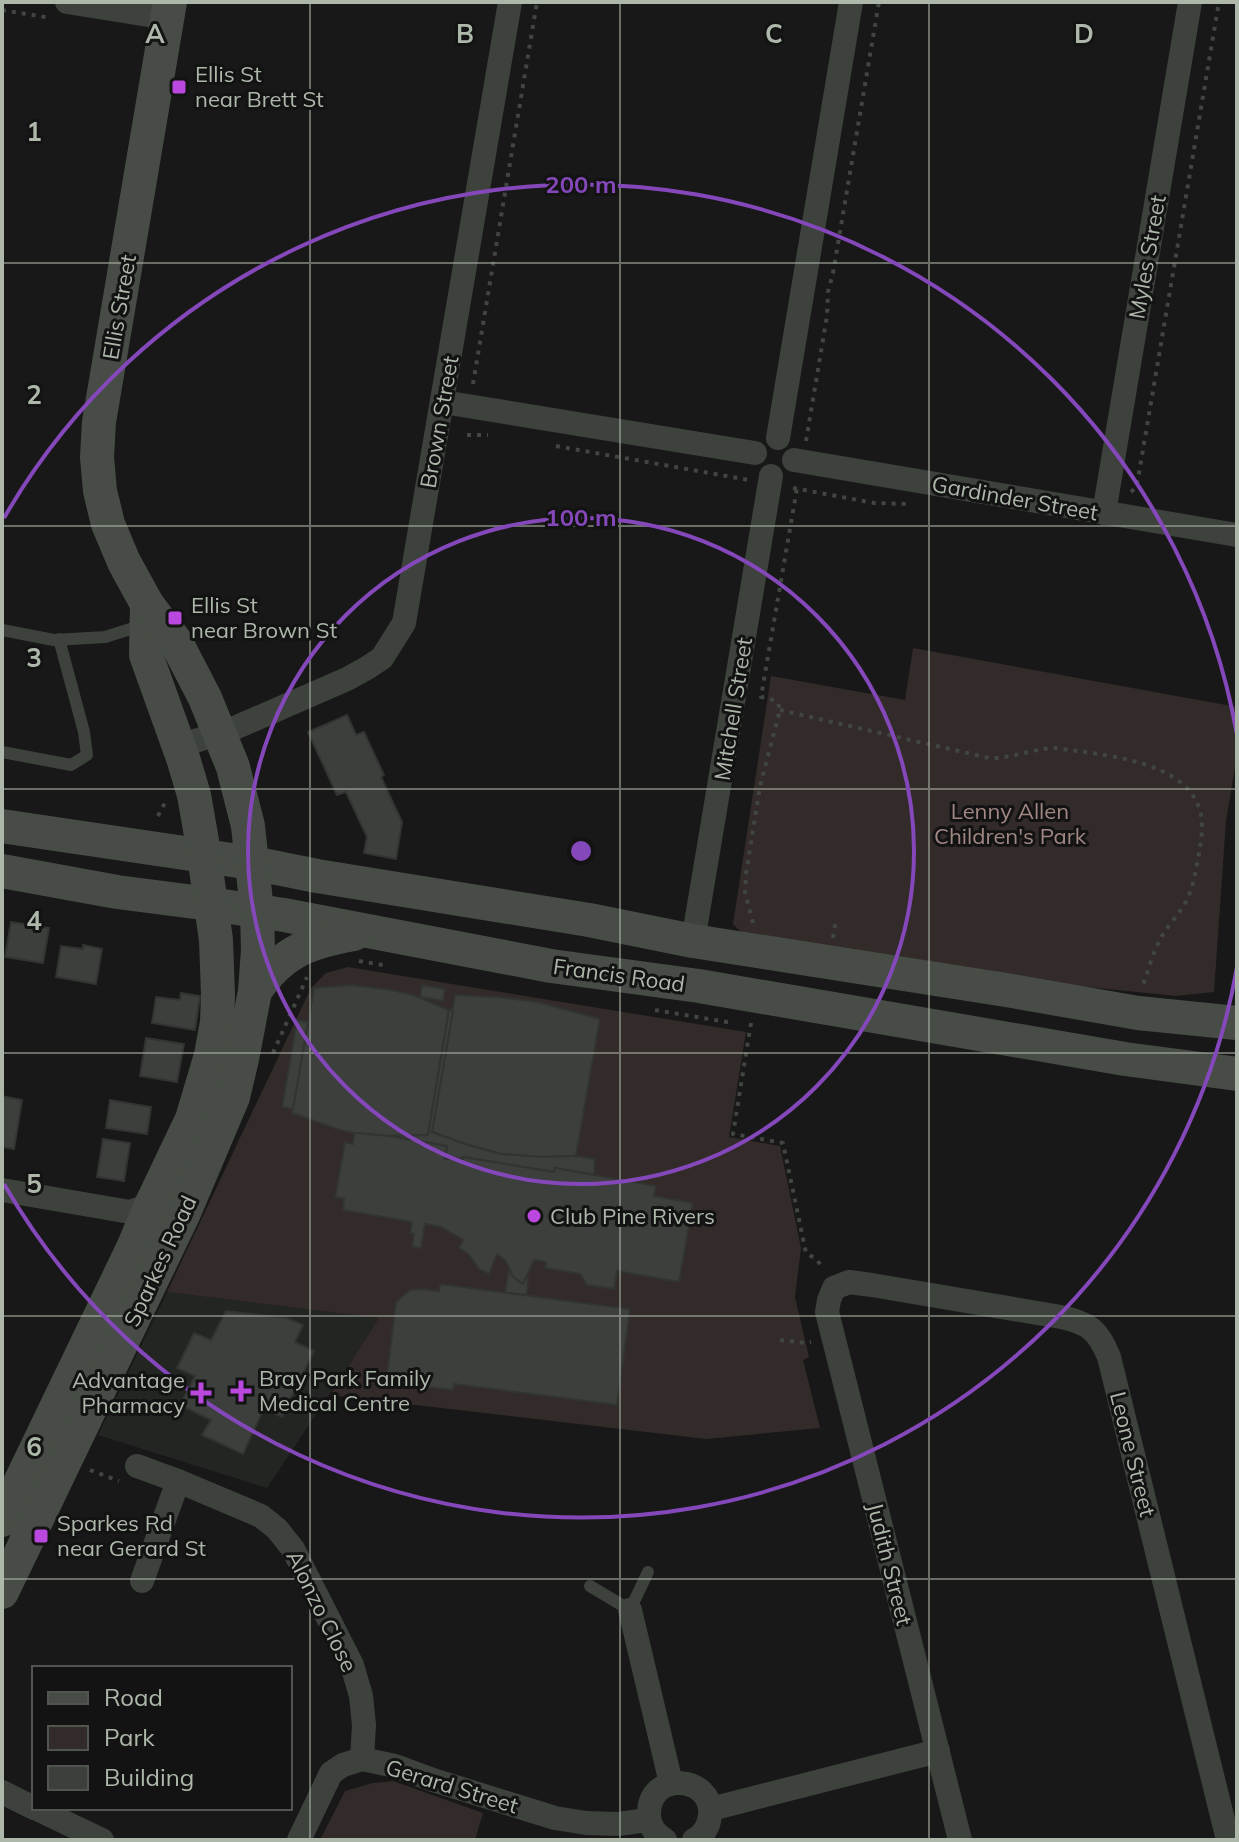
<svg xmlns="http://www.w3.org/2000/svg" width="1239" height="1842" font-family="Mulish,sans-serif">
<style>
.built{fill:#232523}
.green{fill:#322b29}
.building{fill:#3c3f3c;stroke:#313431;stroke-width:2}
.lines{fill:none;stroke-linecap:round;stroke-linejoin:round}
.path{stroke:#414640;stroke-width:4;stroke-dasharray:4 6;stroke-linecap:butt}
.lane{stroke:#3d423d;stroke-width:12}
.street{stroke:#3d423d;stroke-width:24}
.secondary{stroke:#474d46;stroke-width:34}
.grid{fill:none;stroke:#adb7aa;stroke-width:2;stroke-opacity:0.55}
.ring{fill:none;stroke:#8548bb;stroke-width:4}
.poi-dot{fill:#ba48df;stroke:#121312;stroke-width:3}
.labels{text-anchor:middle;dominant-baseline:central;stroke-width:6;stroke-linejoin:round;paint-order:stroke}
.poi-label{font-size:22px;fill:#adb7aa;stroke:#121312;text-anchor:start}
.street-label{font-size:22px;fill:#adb7aa;stroke:#121312}
.park-label{font-size:22px;fill:#a08783;stroke:#121312}
.grid-label{font-size:26px;text-anchor:middle;font-weight:bold;fill:#adb7aa;stroke:#121312;stroke-width:6;stroke-linejoin:round;paint-order:stroke}
.centre{fill:#8548bb;stroke:#121312;stroke-width:4}
.ring-label{font-size:24px;text-anchor:middle;font-weight:bold;fill:#8548bb;stroke:#121312;stroke-width:6;stroke-linejoin:round;paint-order:stroke}
</style>
<rect width="100%" height="100%" fill="#171817"/>
<polygon class="built" points="167,1292 380,1318 267,1488 98,1435"/>
<g class="green">
<polygon points="913,648 1237,707 1237,755 1226,821 1214,992 1176,996 990,977 755,947 733,924 771,676 905,700"/>
<polygon points="348,967 746,1032 729,1137 780,1146 801,1248 795,1297 809,1357 803,1360 820,1428 706,1439 330,1395 379,1318 167,1292 311,988 326,973"/>
<polygon points="393,1781 483,1813 475,1840 320,1840 345,1791 373,1783"/>
</g>
<g class="building">
<polygon points="347,715 356,735 364,732 384,775 381,777 402,822 396,859 364,853 367,837 346,792 337,795 308,732"/>
<polygon points="11,922 49,928 43,963 5,957"/>
<polygon points="83,945 102,949 96,984 56,977 61,946 83,949"/>
<polygon points="351,985 392,990 413,995 449,1010 428,1135 389,1136 354,1133 340,1130 292,1113 314,988"/>
<polygon points="422,985 445,989 443,1001 420,997"/>
<polygon points="181,993 200,996 195,1030 152,1023 156,997 180,1000"/>
<polygon points="455,995 498,997 538,1002 600,1019 576,1156 542,1157 501,1154 468,1145 432,1132"/>
<polygon points="449,1010 453,1011 432,1132 468,1145 501,1154 542,1157 576,1156 595,1159 594,1175 555,1168 554,1172 463,1157 463,1159 449,1157 449,1159 445,1159 447,1146 389,1136 428,1135"/>
<polygon points="297,1020 308,1022 293,1109 282,1107"/>
<polygon points="146,1038 184,1044 177,1082 140,1076"/>
<polygon points="2,1096 22,1100 14,1149 2,1147"/>
<polygon points="110,1100 151,1107 147,1134 106,1128"/>
<polygon points="354,1133 389,1136 447,1146 445,1159 449,1159 449,1157 463,1159 463,1157 554,1172 555,1168 656,1186 654,1196 693,1203 679,1282 617,1271 614,1289 587,1285 580,1274 545,1268 546,1262 534,1260 523,1284 513,1277 505,1260 497,1254 489,1274 479,1269 468,1254 459,1248 463,1240 441,1227 425,1224 421,1248 412,1247 414,1234 410,1233 412,1222 343,1210 344,1199 335,1197 345,1142 353,1144"/>
<polygon points="103,1139 130,1143 124,1181 97,1177"/>
<polygon points="509,1269 513,1277 523,1284 526,1277 528,1278 527,1295 505,1293"/>
<polygon points="440,1284 630,1309 617,1405 454,1384 453,1390 386,1383 396,1302 410,1290 422,1289 439,1291"/>
<polygon points="226,1311 287,1318 303,1325 295,1342 314,1351 282,1417 264,1408 243,1454 202,1435 211,1420 180,1405 195,1376 177,1368 194,1333 211,1340"/>
</g>
<g class="lines">
<g class="path">
<polyline points="2,10 51,18"/>
<polyline points="473,384 537,2"/>
<polyline points="467,435 488,435"/>
<polyline points="806,441 827,316 828,292 833,273 879,2"/>
<polyline points="556,446 749,480"/>
<polyline points="793,488 874,503 906,504"/>
<polyline points="1131,492 1136,487 1138,479 1219,2"/>
<path d="M780 710 989 758C1012 759 1033 748 1056 748 1100 755 1186 759 1200 811 1204 825 1201 840 1199 854 1196 868 1194 882 1189 895 1183 911 1170 922 1162 936 1153 952 1148 971 1142 988"/>
<polyline points="158,816 166,801"/>
<polyline points="753,923 745,892 746,874 760,786 780,710 778,703 769,698 761,697 797,488"/>
<polyline points="833,938 836,919"/>
<polyline points="359,961 388,966"/>
<polyline points="655,1010 727,1022 733,1021"/>
<polyline points="751,1023 733,1134 783,1143 806,1253 816,1259 823,1268"/>
<polyline points="273,1053 307,977"/>
<polyline points="780,1340 806,1343 811,1342"/>
<polyline points="90,1470 119,1481"/>
</g>
<g class="lane">
<polyline points="2,630 54,640 105,637 143,625"/>
<polyline points="2,752 71,765 87,755 84,732 59,639"/>
<polyline points="590,1586 630,1610 648,1572"/>
</g>
<g class="street">
<polyline points="67,2 167,18"/>
<polyline points="443,402 755,453"/>
<polyline points="778,438 851,2"/>
<polyline points="794,460 1237,535"/>
<polyline points="1104,513 1190,2"/>
<polyline points="179,746 230,730 347,679 367,668 382,658 404,623 510,2"/>
<polyline points="693,941 771,476"/>
<polyline points="2,1190 130,1212 151,1205"/>
<polyline points="137,1466 178,1481 261,1516 277,1529 293,1549 352,1665 361,1696 364,1725 362,1759"/>
<polyline points="142,1581 178,1481"/>
<polyline points="630,1610 671,1783"/>
<polyline points="2,1792 34,1808"/>
<polyline points="35,1808 102,1840"/>
<polyline points="711,1809 938,1751"/>
<polyline points="299,1840 331,1773 343,1765 362,1759 395,1766 433,1780 555,1818 586,1823 618,1824 648,1820"/>
<path d="M665 1840C655 1834 649 1826 649 1815 648 1769 714 1776 710 1815 709 1826 704 1835 694 1840"/>
<path d="M960 1840 827 1312 829 1300 834 1288 849 1282 872 1285 1061 1317C1089 1323 1098 1330 1109 1357L1228 1840"/>
</g>
<g class="secondary">
<polyline points="2,826 252,863 317,876 589,920 693,941 1006,990 1138,1013 1237,1023"/>
<polyline points="2,871 117,892 210,904 284,915 551,966 699,986 1125,1059 1237,1074"/>
<path d="M255 991C282 952 308 942 354 934"/>
<polyline points="2,1520 133,1248 151,1205 192,1119 211,1055 217,1022 218,995 216,940 202,841 194,795 183,758 146,655 147,604"/>
<polyline points="2,1592 183,1215 233,1097 242,1059 255,991 258,950 257,911 248,826 233,767 205,698 176,642 147,604 124,562 108,524 100,491 97,457 99,422 170,2"/>
</g>
</g>
<path class="grid" d="M310 2V1840M620 2V1840M929 2V1840M2 263H1237M2 526H1237M2 789H1237M2 1053H1237M2 1316H1237M2 1579H1237"/>
<g class="ring">
<circle cx="581" cy="851" r="333"/>
<path d="M1237 967A666 666 0 0 1 4 1184M4 518A666 666 0 0 1 1237 735"/>
</g>
<g class="poi-dot">
<rect x="171" y="79" width="16" height="16" rx="4"/>
<rect x="167" y="610" width="16" height="16" rx="4"/>
<circle cx="534" cy="1216" r="8"/>
<path d="M237 1379h8v8h8v8h-8v8h-8v-8h-8v-8h8z"/>
<path d="M197 1381h8v8h8v8h-8v8h-8v-8h-8v-8h8z"/>
<rect x="33" y="1528" width="16" height="16" rx="4"/>
</g>
<g class="labels">
<g class="poi-label">
<text x="195" y="74">Ellis St<tspan x="195" dy="25">near Brett St</tspan></text>
<text x="191" y="605">Ellis St<tspan x="191" dy="25">near Brown St</tspan></text>
<text x="550" y="1216">Club Pine Rivers</text>
<text x="259" y="1378">Bray Park Family<tspan x="259" dy="25">Medical Centre</tspan></text>
<text x="185" y="1380" text-anchor="end">Advantage<tspan x="185" dy="25">Pharmacy</tspan></text>
<text x="57" y="1523">Sparkes Rd<tspan x="57" dy="25">near Gerard St</tspan></text>
</g>
<g class="street-label">
<text transform="translate(1147 257) rotate(-80)">Myles Street</text>
<text transform="translate(119 307) rotate(-80)">Ellis Street</text>
<text transform="translate(439 422) rotate(-80)">Brown Street</text>
<text transform="translate(1015 498) rotate(10)">Gardinder Street</text>
<text transform="translate(733 709) rotate(-81)">Mitchell Street</text>
<text transform="translate(619 975) rotate(8)">Francis Road</text>
<text transform="translate(160 1261) rotate(-65)">Sparkes Road</text>
<text transform="translate(1133 1454) rotate(76)">Leone Street</text>
<text transform="translate(890 1564) rotate(76)">Judith Street</text>
<text transform="translate(322 1611) rotate(64)">Alonzo Close</text>
<text transform="translate(452 1786) rotate(17)">Gerard Street</text>
</g>
<g class="park-label">
<text x="1010" y="811">Lenny Allen<tspan x="1010" dy="25">Children's Park</tspan></text>
</g>
</g>
<g class="grid-label">
<text x="155" y="43">A</text>
<text x="465" y="43">B</text>
<text x="774" y="43">C</text>
<text x="1084" y="43">D</text>
<text x="34" y="141">1</text>
<text x="34" y="404">2</text>
<text x="34" y="667">3</text>
<text x="34" y="930">4</text>
<text x="34" y="1193">5</text>
<text x="34" y="1456">6</text>
</g>
<circle cx="581" cy="851" r="12" class="centre"/>
<g class="ring-label">
<text x="581" y="193">200 m</text>
<text x="581" y="526">100 m</text>
</g>
<rect width="1239" height="1842" fill="none" stroke="#adb7aa" stroke-width="8"/>
<rect x="32" y="1666" width="260" height="144" fill="#121312" stroke="#50554f" stroke-width="2"/>
<rect x="48" y="1692" width="40" height="12" fill="#474d46" stroke="#50554f" stroke-width="2"/>
<text x="104" y="1706" font-size="24" fill="#adb7aa">Road</text>
<rect x="48" y="1726" width="40" height="24" fill="#322b29" stroke="#50554f" stroke-width="2"/>
<text x="104" y="1746" font-size="24" fill="#adb7aa">Park</text>
<rect x="48" y="1766" width="40" height="24" fill="#3c3f3c" stroke="#50554f" stroke-width="2"/>
<text x="104" y="1786" font-size="24" fill="#adb7aa">Building</text>
</svg>
